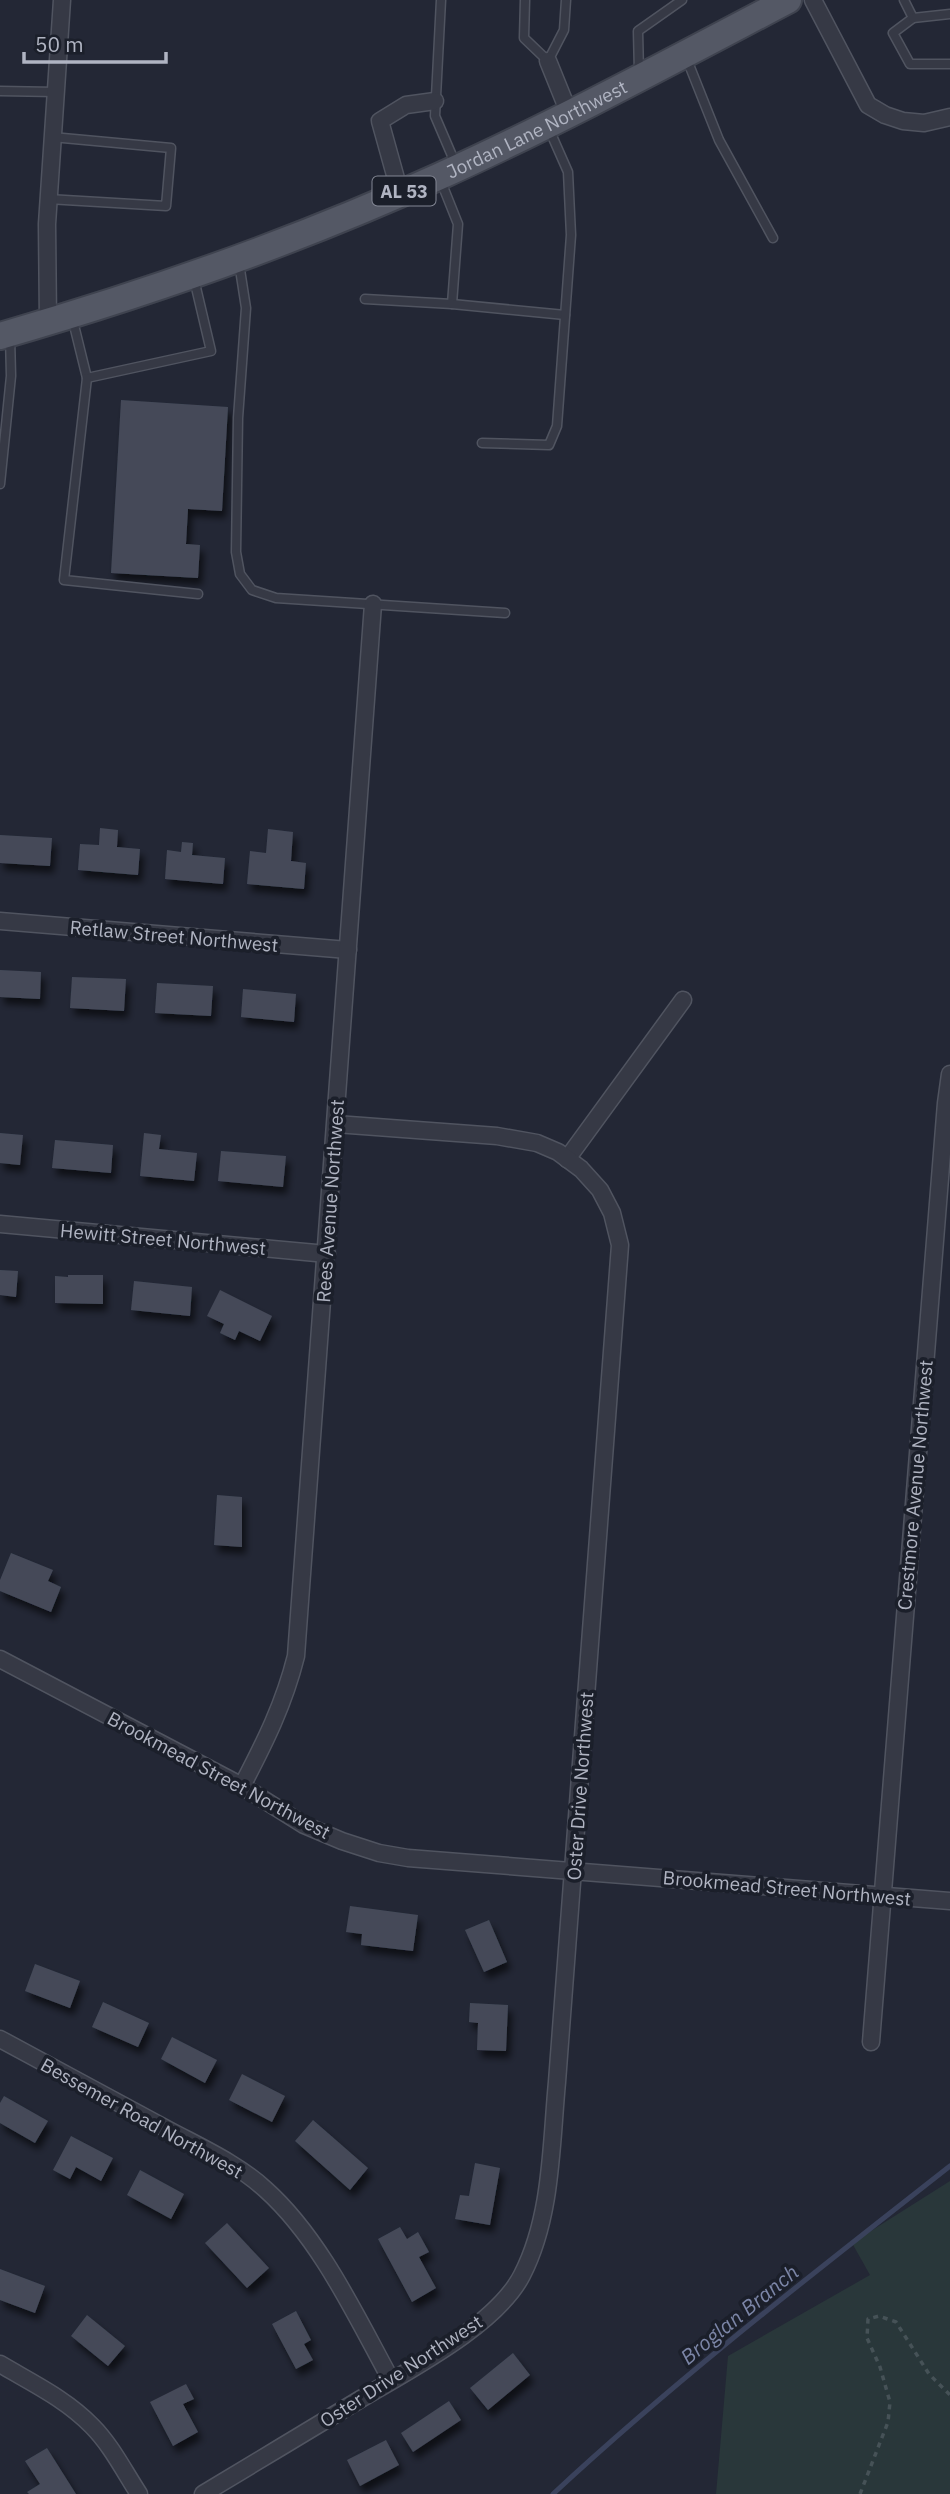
<svg xmlns="http://www.w3.org/2000/svg" width="950" height="2494" font-family="'IBM Plex Sans',sans-serif">
<style>
.green{fill:#29373a}
.lines{fill:none;stroke-linecap:round;stroke-linejoin:round}
.stream{stroke:#3a425c;stroke-width:5}
.building{fill:#444a59;filter:url(#shadow)}
.service-casing{stroke:#505460;stroke-width:11}
.minor-casing{stroke:#505460;stroke-width:19}
.primary-casing{stroke:#3f434f;stroke-width:30}
.path{stroke:#465257;stroke-width:3.5;stroke-dasharray:5 5;stroke-linecap:butt}
.service{stroke:#363945;stroke-width:8}
.minor{stroke:#363945;stroke-width:16}
.primary{stroke:#545865;stroke-width:26}
.labels{text-anchor:middle;dominant-baseline:central;stroke-width:7;stroke-linejoin:round;paint-order:stroke}
.shield{fill:#1b1f2a;stroke:#838794;stroke-width:2}
.shield-label{font-size:18px;font-weight:bold;fill:#b0b4c2}
.street-label{font-size:19px;fill:#b0b4c2;stroke:#1b1f2a}
.water-label{font-size:21px;font-style:italic;fill:#7c86a7;stroke:#1b1f2a}
</style>
<defs>
<filter id="shadow"><feDropShadow dx="4" dy="7" stdDeviation="3.5" flood-color="#0009"/></filter>
</defs>
<rect width="100%" height="100%" fill="#232735"/>
<polygon class="green" points="950,2181 950,2494 716,2494 728,2356 870,2275 852,2243"/>
<g class="lines">
<path class="stream" d="M553 2494C679 2377 815 2272 950 2166"/>
</g>
<g class="building">
<polygon points="121,400 228,407 222,511 188,509 186,544 200,545 198,578 111,573"/>
<polygon points="100,828 118,830 117,847 140,849 138,875 78,870 80,844 99,845"/>
<polygon points="268,829 293,832 291,861 306,863 304,889 247,884 250,851 266,853"/>
<polygon points="0,835 52,838 50,866 0,863"/>
<polygon points="182,842 193,843 192,855 225,858 223,884 165,879 167,850 181,852"/>
<polygon points="0,970 41,972 40,999 0,997"/>
<polygon points="72,977 126,979 124,1011 70,1008"/>
<polygon points="157,983 213,986 211,1016 155,1013"/>
<polygon points="243,989 296,994 294,1022 241,1017"/>
<polygon points="0,1133 23,1135 20,1165 0,1163"/>
<polygon points="144,1133 161,1135 159,1149 197,1153 194,1181 140,1176"/>
<polygon points="55,1140 113,1145 111,1173 52,1168"/>
<polygon points="221,1151 286,1156 283,1187 218,1181"/>
<polygon points="0,1270 18,1271 16,1297 0,1295"/>
<polygon points="68,1275 103,1275 103,1304 55,1303 55,1276 68,1277"/>
<polygon points="134,1281 192,1287 190,1316 131,1310"/>
<polygon points="220,1290 272,1316 260,1341 239,1331 235,1340 220,1333 224,1324 207,1316"/>
<polygon points="217,1495 242,1497 242,1547 214,1545"/>
<polygon points="11,1553 53,1570 48,1581 61,1587 51,1612 0,1591 0,1580"/>
<polygon points="350,1906 418,1915 413,1951 361,1945 362,1934 346,1932"/>
<polygon points="489,1920 507,1962 484,1972 465,1930"/>
<polygon points="35,1964 80,1981 70,2008 25,1991"/>
<polygon points="103,2002 149,2023 138,2047 92,2027"/>
<polygon points="470,2003 508,2005 506,2051 477,2050 478,2023 469,2022"/>
<polygon points="172,2037 217,2060 205,2083 161,2059"/>
<polygon points="242,2074 285,2096 272,2122 229,2100"/>
<polygon points="4,2096 48,2121 35,2143 0,2123 0,2103"/>
<polygon points="313,2120 368,2168 350,2190 295,2141"/>
<polygon points="71,2136 113,2158 101,2181 76,2167 70,2179 53,2170"/>
<polygon points="475,2163 500,2168 490,2225 455,2219 460,2195 469,2196"/>
<polygon points="140,2170 184,2194 171,2219 127,2195"/>
<polygon points="227,2223 269,2268 247,2288 205,2243"/>
<polygon points="400,2227 407,2239 418,2232 429,2252 419,2257 436,2288 412,2302 378,2239"/>
<polygon points="0,2269 45,2286 35,2313 0,2300"/>
<polygon points="296,2311 311,2340 304,2344 313,2360 296,2369 272,2324"/>
<polygon points="87,2315 125,2346 108,2366 71,2336"/>
<polygon points="513,2353 530,2375 488,2410 470,2388"/>
<polygon points="186,2384 194,2399 183,2404 198,2432 173,2446 150,2402"/>
<polygon points="449,2401 461,2420 413,2452 401,2433"/>
<polygon points="386,2440 399,2465 360,2486 347,2460"/>
<polygon points="47,2448 76,2494 29,2494 27,2492 40,2484 25,2461"/>
</g>
<g class="lines">
<defs>
<g id="service">
<polyline points="441,0 435,116 456,165"/>
<polyline points="525,0 524,38 548,61 564,30 566,0"/>
<polyline points="904,0 913,18 893,33 910,64 950,64"/>
<polyline points="913,18 950,14"/>
<polyline points="686,57 719,140 773,238"/>
<polyline points="639,73 638,31 682,0"/>
<polyline points="0,91 56,92"/>
<polyline points="440,179 458,224 452,304"/>
<polyline points="48,199 166,206 171,148 52,137"/>
<polyline points="239,263 246,308 238,418 236,552 240,574 252,590 276,598 505,613"/>
<polyline points="365,299 452,304 565,315"/>
<polyline points="72,317 87,378 211,351 194,279"/>
<polyline points="87,378 64,580 198,594"/>
<polyline points="482,443 549,445 557,426 571,235 568,172 549,129"/>
<polyline points="0,484 11,376 10,336"/>
</g>
<g id="minor">
<polyline points="813,0 868,105 885,115 903,121 924,123 950,117"/>
<polyline points="548,61 569,113"/>
<polyline points="400,193 380,121 406,105 435,101"/>
<polyline points="48,322 47,224 62,0"/>
<polyline points="0,921 348,950"/>
<polyline points="567,1159 683,1000"/>
<polyline points="0,1224 327,1254"/>
<polyline points="0,1659 242,1786 304,1825 342,1841 379,1853 408,1858 950,1901"/>
<path d="M242 1786C265 1742 284 1704 296 1656L373 604"/>
<path d="M0 2039C55 2069 110 2098 165 2128 198 2146 237 2163 265 2189 320 2238 356 2316 391 2380"/>
<polyline points="871,2042 946,1103 950,1074"/>
<path d="M0 2364C32 2383 66 2399 92 2426 111 2445 124 2471 139 2494"/>
<path d="M203 2494C255 2463 307 2431 359 2400 407 2371 496 2326 522 2275 552 2217 551 2145 557 2082L620 1245 612 1213 600 1190 581 1169 558 1152 537 1143 497 1136 336 1124"/>
</g>
<g id="primary">
<path id="s1" d="M0 336C149 293 297 241 438 177 557 123 672 61 788 0"/>
</g>
</defs>
<use href="#service" class="service-casing"/>
<use href="#minor" class="minor-casing"/>
<use href="#primary" class="primary-casing"/>
<polyline class="path" points="860,2494 888,2422 890,2402 880,2367 867,2338 868,2319 879,2316 896,2322 929,2374 950,2395"/>
<use href="#service" class="service"/>
<use href="#minor" class="minor"/>
<use href="#primary" class="primary"/>
</g>
<g class="labels">
<rect class="shield" x="372.5" y="176.5" width="63" height="29" rx="5"/>
<g class="shield-label">
<text x="404" y="191">AL 53</text>
</g>
<g class="street-label">
<text stroke="none"><textPath href="#s1" startOffset="576">Jordan Lane Northwest</textPath></text>
<text transform="translate(174 936) rotate(5)">Retlaw Street Northwest</text>
<text transform="translate(330 1201) rotate(-86)">Rees Avenue Northwest</text>
<text transform="translate(163 1239) rotate(5)">Hewitt Street Northwest</text>
<text transform="translate(915 1485) rotate(-85)">Crestmore Avenue Northwest</text>
<text transform="translate(219 1775) rotate(28)">Brookmead Street Northwest</text>
<text transform="translate(580 1786) rotate(-86)">Oster Drive Northwest</text>
<text transform="translate(787 1888) rotate(5)">Brookmead Street Northwest</text>
<text transform="translate(142 2118) rotate(29)">Bessemer Road Northwest</text>
<text transform="translate(401 2371) rotate(-33)">Oster Drive Northwest</text>
</g>
<g class="water-label">
<text transform="translate(739 2314) rotate(-39)">Broglan Branch</text>
</g>
</g>
<path d="M24 52v10h142v-10" fill="none" stroke="#b0b4c2" stroke-width="3.5"/>
<text x="35" y="52" font-size="21" fill="#b0b4c2" stroke="#1b1f2a" stroke-width="5" paint-order="stroke">50 m</text>
</svg>
